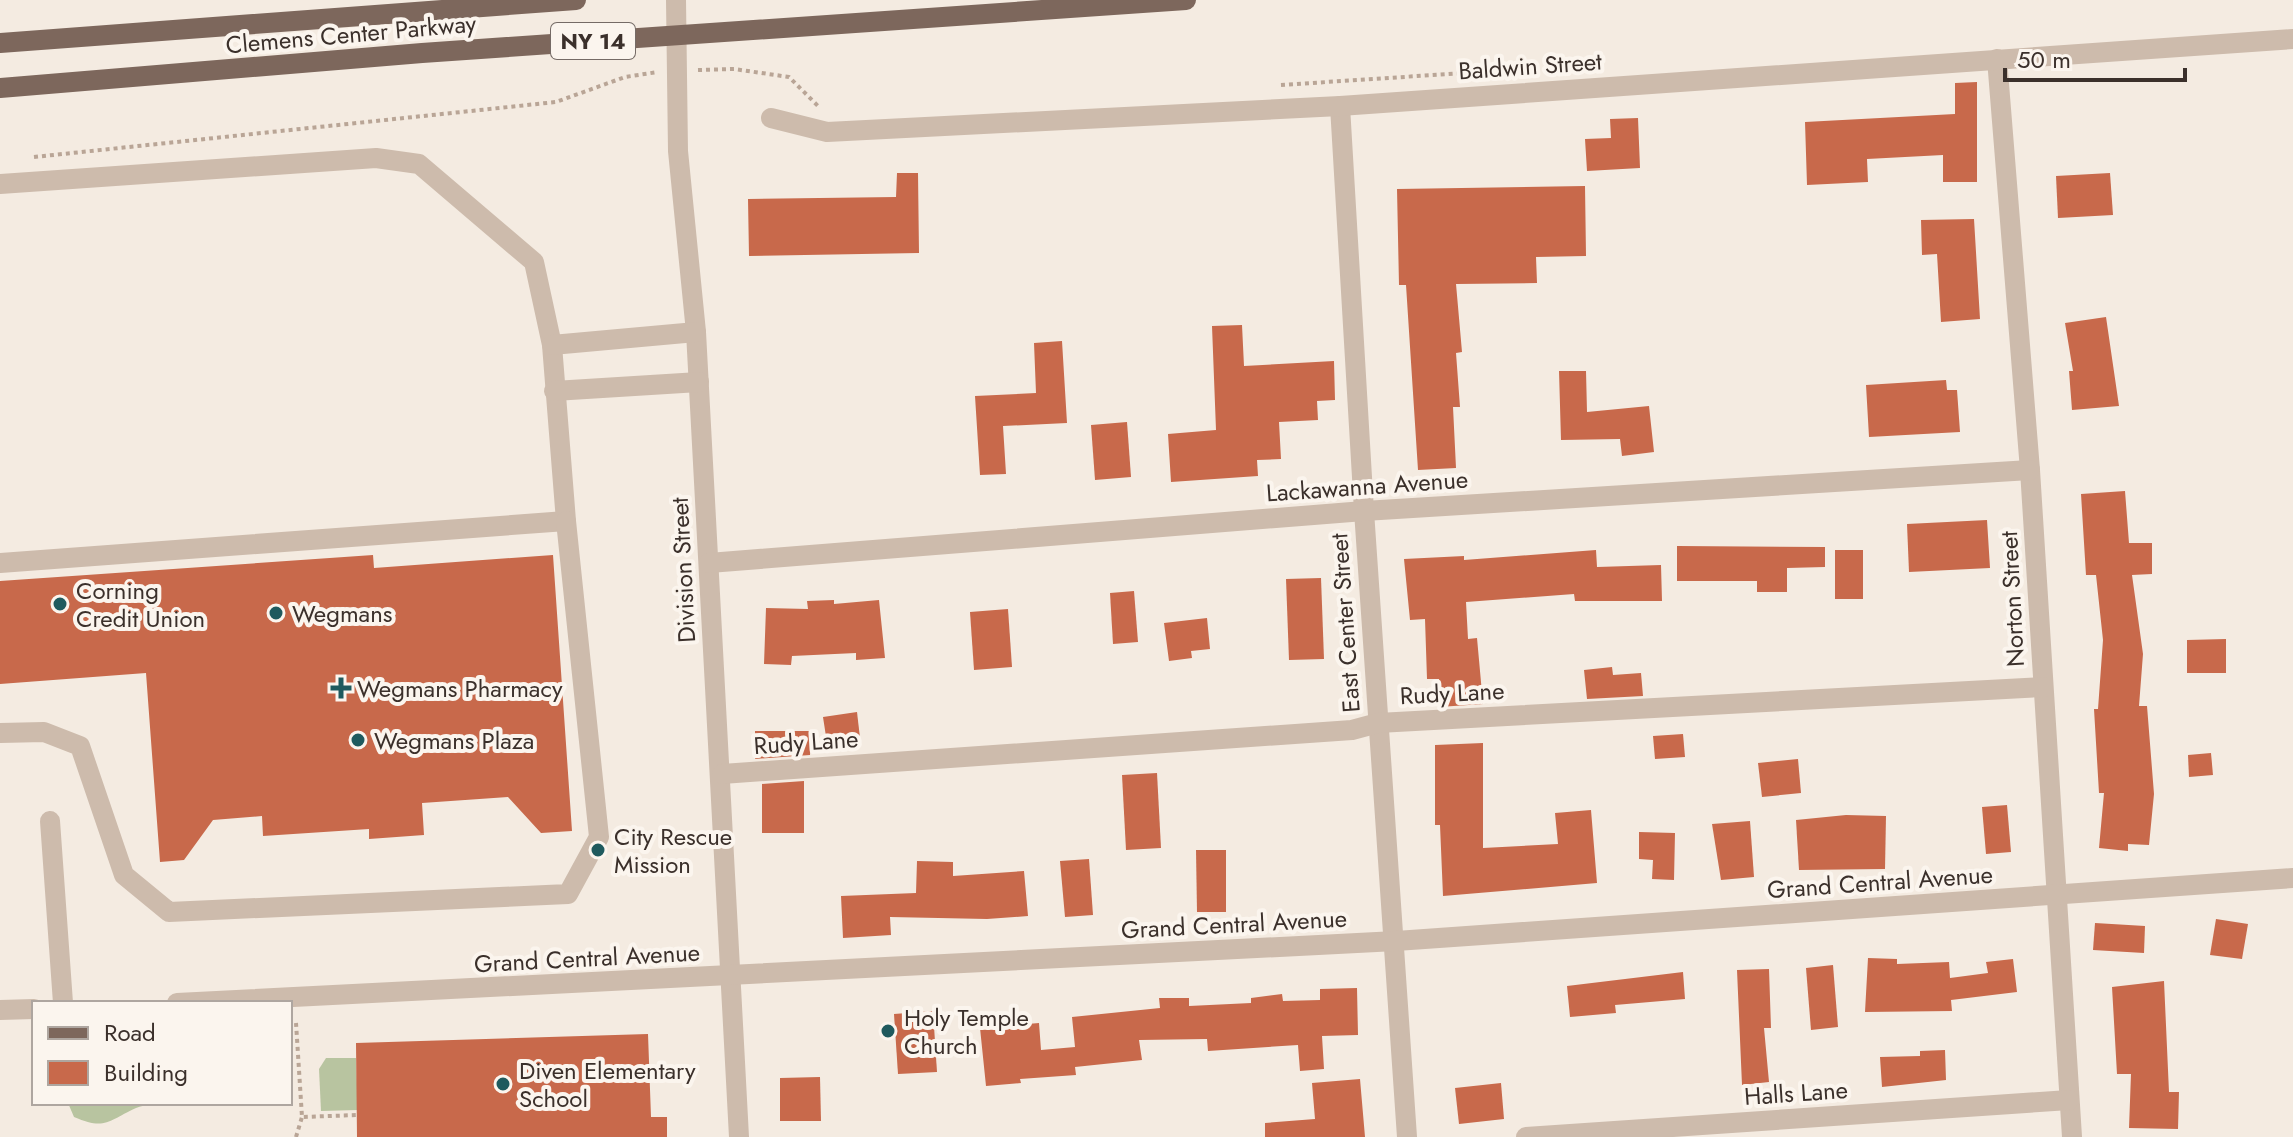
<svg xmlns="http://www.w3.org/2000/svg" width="2293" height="1137" font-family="Jost,sans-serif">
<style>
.green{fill:#b8c4a0}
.building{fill:#c8694b}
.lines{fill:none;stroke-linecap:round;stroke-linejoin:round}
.path{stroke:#b9a596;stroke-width:4;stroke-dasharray:4 4;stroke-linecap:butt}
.minor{stroke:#cdbbac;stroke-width:20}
.major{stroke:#7d675c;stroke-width:20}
.poi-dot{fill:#1f5a5e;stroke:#fbf5ee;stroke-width:3}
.labels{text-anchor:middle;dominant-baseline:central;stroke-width:8;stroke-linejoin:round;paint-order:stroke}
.shield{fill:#fbf5ee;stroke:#756b66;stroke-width:2}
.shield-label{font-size:22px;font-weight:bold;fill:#3b302b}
.street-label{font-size:24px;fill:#3b302b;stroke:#fbf5ee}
.poi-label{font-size:24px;fill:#3b302b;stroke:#fbf5ee;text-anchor:start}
</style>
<rect width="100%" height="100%" fill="#f4ebe1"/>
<g class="green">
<polygon points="326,1058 356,1058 358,1110 321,1111 319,1069"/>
<path d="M68 1103H169V1104C159 1105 145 1104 136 1108 109 1120 106 1131 74 1117Z"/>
</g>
<g class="building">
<polygon points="1977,82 1977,182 1943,182 1943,155 1867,159 1868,182 1807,185 1805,122 1955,114 1955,83"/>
<polygon points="1638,118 1640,168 1587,171 1585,139 1611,138 1610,119"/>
<polygon points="897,173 918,173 919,253 749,256 748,199 896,197"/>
<polygon points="2110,173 2113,215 2058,218 2056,176"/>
<polygon points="1585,186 1586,256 1536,257 1537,283 1456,284 1462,352 1456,353 1460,407 1453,407 1456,468 1418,470 1406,285 1399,285 1397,189"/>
<polygon points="1974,219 1980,319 1941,322 1937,254 1922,255 1921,220"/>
<polygon points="2106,317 2119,406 2072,410 2069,371 2073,371 2065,323"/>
<polygon points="1242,325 1244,366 1334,361 1335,400 1317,401 1318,420 1279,422 1281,459 1257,460 1258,476 1171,482 1168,434 1216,430 1212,326"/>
<polygon points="1062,341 1067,423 1003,426 1006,474 980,475 975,396 1036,393 1034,343"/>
<polygon points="1559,371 1586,371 1587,412 1649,406 1654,452 1622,456 1620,439 1561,440"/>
<polygon points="1946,380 1947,390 1957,390 1960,432 1869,437 1866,385"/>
<polygon points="1127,422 1131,477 1095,480 1091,425"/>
<polygon points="2125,491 2129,543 2152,543 2152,574 2132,575 2143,654 2139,706 2147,706 2154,794 2149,845 2128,844 2128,851 2099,848 2104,793 2099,793 2094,709 2098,709 2103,640 2096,575 2086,575 2081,494"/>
<polygon points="1987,520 1990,568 1909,572 1907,524"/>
<polygon points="1677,546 1825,547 1825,567 1787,568 1787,592 1757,592 1757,581 1677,581"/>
<polygon points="1596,550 1597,567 1661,565 1662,601 1575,601 1574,594 1466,602 1468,639 1477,638 1483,704 1439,707 1439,679 1427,679 1425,619 1410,620 1404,559 1464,556 1464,560"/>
<rect x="1835" y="550" width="28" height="49"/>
<polygon points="373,555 374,568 553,555 572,831 541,833 508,797 422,803 424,835 369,839 369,829 263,836 262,816 213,820 184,860 160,862 146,673 0,684 0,581"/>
<polygon points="1321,578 1324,659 1289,660 1286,579"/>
<polygon points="1134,591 1138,642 1113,644 1110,593"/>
<polygon points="834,600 834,604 879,600 885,658 856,660 856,653 792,656 791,665 764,664 766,608 808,609 807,601"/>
<polygon points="1008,609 1012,667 974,670 970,612"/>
<polygon points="1207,618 1210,649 1191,651 1192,658 1169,661 1164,623"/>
<polygon points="2226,639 2226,673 2187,673 2187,640"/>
<polygon points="1612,667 1613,675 1641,673 1643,696 1587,699 1584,670"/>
<polygon points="857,712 860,738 827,743 823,717"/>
<polygon points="755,731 811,731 810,755 755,759"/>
<polygon points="1683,734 1685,757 1655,759 1653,736"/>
<polygon points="1483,743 1483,848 1558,844 1555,813 1591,810 1597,883 1443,896 1440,825 1435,825 1435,745"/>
<polygon points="2211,753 2213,775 2189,777 2188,755"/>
<polygon points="1798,759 1801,793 1762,797 1758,763"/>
<polygon points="1157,773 1161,848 1126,850 1122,775"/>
<polygon points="804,781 804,833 762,833 762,784"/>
<polygon points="2007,805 2011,852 1986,854 1982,807"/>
<polygon points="1846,815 1886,816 1885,869 1799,870 1796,820"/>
<polygon points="1750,821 1754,877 1721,880 1712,824"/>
<polygon points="1639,832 1675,833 1674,880 1652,879 1653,860 1639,859"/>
<polygon points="1196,850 1226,850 1226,912 1197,912"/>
<polygon points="1089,859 1093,915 1065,917 1060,861"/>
<polygon points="917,861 953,862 953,876 1024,871 1028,916 987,919 890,917 891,935 843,938 841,896 916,893"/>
<polygon points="2216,919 2248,924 2242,959 2210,955"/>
<polygon points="2095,923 2145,926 2144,953 2093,950"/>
<polygon points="1868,958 1897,959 1897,964 1949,962 1950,978 1988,973 1986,962 2013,959 2017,992 1951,1000 1952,1011 1865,1012"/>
<polygon points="1833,965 1838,1027 1811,1030 1806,968"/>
<polygon points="1769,969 1771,1028 1764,1028 1769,1082 1742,1085 1737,970"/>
<polygon points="1683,972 1685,999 1615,1005 1616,1013 1570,1017 1567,986"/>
<polygon points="2164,981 2169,1092 2179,1092 2178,1129 2129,1128 2131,1074 2117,1074 2112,987"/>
<polygon points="1357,988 1358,1035 1322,1036 1324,1069 1300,1071 1298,1045 1208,1051 1207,1039 1139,1040 1142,1060 1075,1067 1076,1075 1020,1079 1021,1083 986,1086 980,1028 1039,1023 1041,1050 1075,1047 1072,1017 1160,1008 1159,998 1189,998 1189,1006 1251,1003 1251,998 1282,994 1283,1001 1320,1000 1320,989"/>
<polygon points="933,1011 937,1072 898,1074 894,1014"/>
<polygon points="648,1034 651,1117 667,1117 667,1137 357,1137 356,1043"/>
<polygon points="1945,1050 1946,1080 1882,1087 1880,1057 1920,1056 1920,1051"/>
<polygon points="820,1077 821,1121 780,1121 780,1078"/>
<polygon points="1360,1079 1365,1137 1265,1137 1265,1123 1315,1119 1312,1083"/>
<polygon points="1501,1083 1504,1119 1459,1124 1455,1088"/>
</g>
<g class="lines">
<g class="path">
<polyline points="698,70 734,69 789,77 820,108"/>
<polyline points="1281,85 1464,73"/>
<polyline points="34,157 556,102 625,77 658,72"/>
<polyline points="296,1023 302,1117 358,1115"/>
<polyline points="296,1137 302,1117"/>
</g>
<g class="minor">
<polyline points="676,0 678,151 696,332 739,1137"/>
<polyline points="1997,59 2030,470 2072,1137"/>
<polyline points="1340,106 1364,511 1407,1137"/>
<polyline points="771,118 827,132 1340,106 2293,39"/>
<polyline points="0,184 376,158 419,164 534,262 552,345 566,521 0,563"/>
<polyline points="552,345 696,332"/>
<polyline points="554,391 699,382"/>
<polyline points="709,563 1364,511 2030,470"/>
<polyline points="0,733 44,732 80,746 124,875 169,912 568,894 599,837 566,521"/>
<polyline points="722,774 1352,730 1378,723 2043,687"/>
<polyline points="50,821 63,1003"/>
<polyline points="177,1003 1396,941 2293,878"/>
<polyline points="0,1010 34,1009"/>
<polyline points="1526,1137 2069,1100"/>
</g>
<g class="major">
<polyline points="0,43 576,0"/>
<polyline points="0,88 422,53 1186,0"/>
</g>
</g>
<g class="poi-dot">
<circle cx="60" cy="604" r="8"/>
<circle cx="276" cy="613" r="8"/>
<path d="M337 676h8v8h8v8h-8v8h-8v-8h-8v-8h8z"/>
<circle cx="358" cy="740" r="8"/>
<circle cx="598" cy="850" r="8"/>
<circle cx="888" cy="1031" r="8"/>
<circle cx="503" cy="1084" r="8"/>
</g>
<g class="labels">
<rect class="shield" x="551" y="23" width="84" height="36" rx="6"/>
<g class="shield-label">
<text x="593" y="41">NY 14</text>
</g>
<g class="street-label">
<text transform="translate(351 34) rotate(-5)">Clemens Center Parkway</text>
<text transform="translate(1530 66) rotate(-4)">Baldwin Street</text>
<text transform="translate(1367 486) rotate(-4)">Lackawanna Avenue</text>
<text transform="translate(683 570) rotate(-93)">Division Street</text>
<text transform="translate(2012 599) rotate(-93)">Norton Street</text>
<text transform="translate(1345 623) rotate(-94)">East Center Street</text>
<text transform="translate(1452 693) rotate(-3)">Rudy Lane</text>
<text transform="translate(806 742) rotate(-4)">Rudy Lane</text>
<text transform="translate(1880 882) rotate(-4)">Grand Central Avenue</text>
<text transform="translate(1234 924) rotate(-3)">Grand Central Avenue</text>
<text transform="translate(587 958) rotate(-3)">Grand Central Avenue</text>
<text transform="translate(1796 1093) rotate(-4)">Halls Lane</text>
</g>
<g class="poi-label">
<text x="76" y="590">Corning<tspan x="76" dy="28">Credit Union</tspan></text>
<text x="292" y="613">Wegmans</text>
<text x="357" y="688">Wegmans Pharmacy</text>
<text x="374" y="740">Wegmans Plaza</text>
<text x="614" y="836">City Rescue<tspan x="614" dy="28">Mission</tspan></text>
<text x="904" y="1017">Holy Temple<tspan x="904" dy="28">Church</tspan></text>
<text x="519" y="1070">Diven Elementary<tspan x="519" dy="28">School</tspan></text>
</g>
</g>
<rect x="32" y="1001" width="260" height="104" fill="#fbf5ee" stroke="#aea6a0" stroke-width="2"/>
<rect x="48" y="1027" width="40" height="12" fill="#7d675c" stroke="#aea6a0" stroke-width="2"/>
<text x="104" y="1041" font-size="24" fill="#3b302b">Road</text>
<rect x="48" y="1061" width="40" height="24" fill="#c8694b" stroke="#aea6a0" stroke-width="2"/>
<text x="104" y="1081" font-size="24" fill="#3b302b">Building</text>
<path d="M2005 68v12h180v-12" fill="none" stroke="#3b302b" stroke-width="4"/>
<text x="2017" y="68" font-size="24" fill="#3b302b" stroke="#fbf5ee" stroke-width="6" paint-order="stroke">50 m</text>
</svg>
